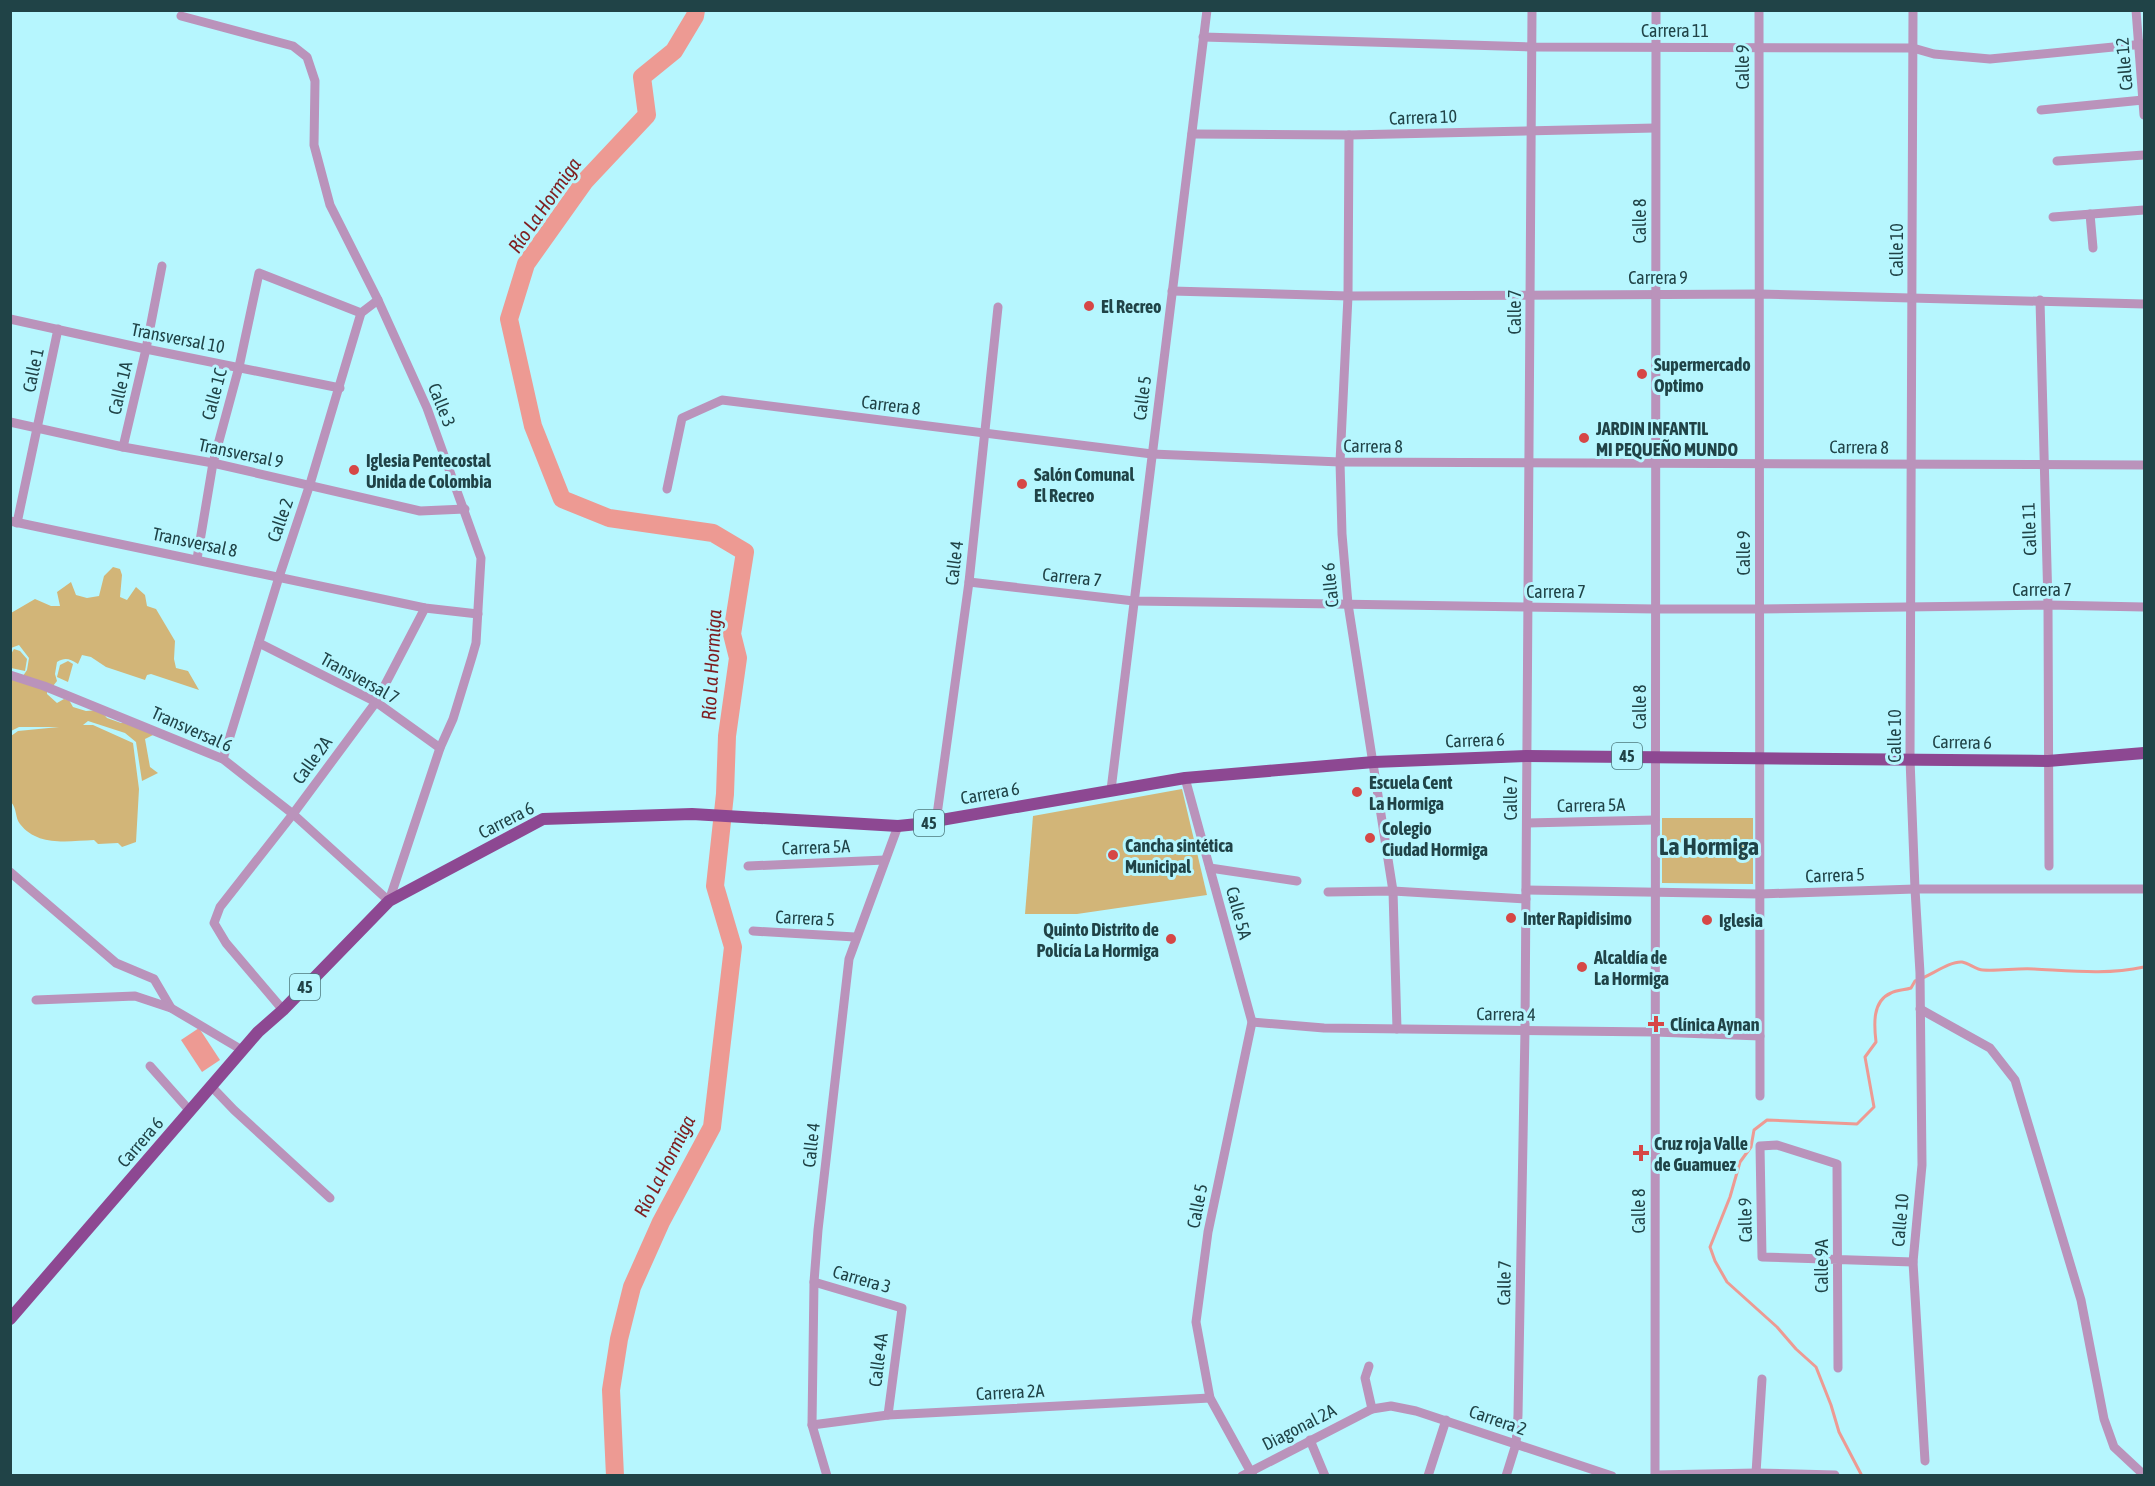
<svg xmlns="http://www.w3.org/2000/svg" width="2155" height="1486" font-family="'Asap Condensed',sans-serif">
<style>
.green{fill:#d2b578}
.water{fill:#ed9a93}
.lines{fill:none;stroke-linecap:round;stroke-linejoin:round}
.stream{stroke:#ed9a93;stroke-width:3}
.river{stroke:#ed9a93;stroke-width:18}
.minor{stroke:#ba93bb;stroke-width:9}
.major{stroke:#8d4892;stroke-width:12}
.poi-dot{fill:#d64746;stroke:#b6f6fe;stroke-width:2}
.labels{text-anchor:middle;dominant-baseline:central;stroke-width:6;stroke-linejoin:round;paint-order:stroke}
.shield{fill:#b6f6fe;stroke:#4d797e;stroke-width:1.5}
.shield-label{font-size:16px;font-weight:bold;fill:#204347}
.street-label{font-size:18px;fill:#204347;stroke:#b6f6fe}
.poi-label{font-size:18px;font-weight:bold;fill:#204347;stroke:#b6f6fe;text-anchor:start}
.water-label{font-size:20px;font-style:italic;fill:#7f1e20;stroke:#b6f6fe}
.district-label{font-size:24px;font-weight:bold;fill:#204347;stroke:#b6f6fe}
</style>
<rect width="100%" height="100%" fill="#b6f6fe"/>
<g class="green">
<path d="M113 567 120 569 122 575 120 597 127 600 136 587 145 595 147 606 156 609 175 641 174 659 176 668 188 671 199 690 151 674 147 675 145 680 106 667 91 657 82 655 78 664C69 659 66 657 57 662L55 674 57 681 53 686 23 676 27 670 29 658 19 645 11 648V613L35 599 51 606H60L57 592 71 582 76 595 87 598 99 596 104 576Z"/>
<polygon points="14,649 20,651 27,659 25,671 11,668 11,654"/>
<polygon points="68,661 73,664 68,682 57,677 60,665"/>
<path d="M11 677 47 690V694L57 703 64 699 69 700 73 707 86 711 100 710 107 718 121 723 128 722 157 733 145 739 150 767 158 773 142 781 136 742 125 733 88 721 83 725H93L133 743 139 789 136 842 122 847 118 843 98 844 94 840C68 841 38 847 20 824 15 818 17 808 11 802V736L18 731 59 727H19L11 731Z"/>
<polygon points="1182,789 1207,895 1077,914 1025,914 1033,816"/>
<polygon points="1662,818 1753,818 1753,884 1662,883"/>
</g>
<polygon class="water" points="199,1028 220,1060 202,1072 181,1040"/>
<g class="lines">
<path class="stream" d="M1862 1476 1839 1432 1831 1405 1816 1367 1796 1349 1777 1327 1727 1282 1715 1261 1710 1247 1730 1197 1740 1162 1751 1147 1754 1130 1767 1120 1857 1124 1874 1107 1865 1057 1876 1042C1874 1025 1872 1001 1891 993 1896 990 1905 990 1911 988L1915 981C1929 977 1949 961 1962 962 1969 963 1976 970 1983 970 2000 971 2017 968 2034 969 2073 971 2106 975 2144 967"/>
<polyline class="river" points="615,1476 611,1390 619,1339 632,1287 661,1222 712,1127 733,947 715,886 725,794 727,736 738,658 732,634 745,552 713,533 609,518 562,499 533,426 509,319 526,264 585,181 647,115 642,77 674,51 695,16 696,10"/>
<g class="minor">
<polyline points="1759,10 1760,1096"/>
<polyline points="1913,10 1910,759 1915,889 1920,973 1922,1165 1913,1262 1925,1461"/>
<polyline points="2136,10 2144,115"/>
<polyline points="1203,37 1532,47 1913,48 1934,54 1990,59 2144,44"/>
<polyline points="2041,110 2143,100"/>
<polyline points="1192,134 1349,135 1655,128"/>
<polyline points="1349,135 1348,296 1340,462 1342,534 1348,604 1393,891 1397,1029"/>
<polyline points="2057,161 2144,155"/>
<polyline points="2090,214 2093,248"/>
<polyline points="2053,217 2144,210"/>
<polyline points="1172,291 1348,296 1759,294 2144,304"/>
<polyline points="2040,300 2048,605 2049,866"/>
<polyline points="10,319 146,349 340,388"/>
<polyline points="10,422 123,447 213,463 420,511 465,509"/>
<polyline points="123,447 146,349 162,266"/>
<polyline points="667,489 682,418 722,400 1152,454 1340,462 2144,465"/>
<polyline points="10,521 425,608 478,614"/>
<polyline points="17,523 58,329"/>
<polyline points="197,559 213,463 239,367 259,273 361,313"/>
<polyline points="969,582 1134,601 1655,609 1760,609 2048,605 2144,607"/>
<polyline points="259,643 376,702 440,748"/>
<polyline points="10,675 44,686 223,759 293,814 389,901 440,748 453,719 472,657 476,643 481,558 427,408 378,300 330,205 314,145 315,81 307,57 293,46 181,16"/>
<polyline points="223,759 279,577 310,484 361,313 378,300"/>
<polyline points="1185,778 1252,1022 1208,1232 1196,1322 1210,1398 1253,1476"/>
<polyline points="1111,790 1207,10"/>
<polyline points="936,822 969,582 998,307"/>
<polyline points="1527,823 1655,820"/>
<polyline points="748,866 885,860"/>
<polyline points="1210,868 1297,881"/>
<polyline points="10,872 116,963 154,979 171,1008"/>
<polyline points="1526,890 1760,894 1915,889 2144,889"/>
<polyline points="1328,892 1393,891 1526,899"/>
<polyline points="753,931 855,937"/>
<polyline points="36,1000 135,996 171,1008 242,1050"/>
<polyline points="1920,1009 1990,1048 2015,1080 2081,1300 2104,1419 2114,1447 2144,1475"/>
<polyline points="283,1010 226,943 214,923 220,907 293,814 376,702 425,608"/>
<polyline points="1252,1022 1324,1028 1655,1032 1760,1036"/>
<polyline points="150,1066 190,1111"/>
<polyline points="211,1086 234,1110 330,1198"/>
<polyline points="814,1282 902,1308 888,1415"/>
<polyline points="1369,1366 1365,1378 1372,1409"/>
<polyline points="1838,1368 1837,1164 1777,1145 1760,1146 1762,1257 1913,1262"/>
<polyline points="812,1425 888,1415 1210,1398"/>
<polyline points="1310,1440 1325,1476"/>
<polyline points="1756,1473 1762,1379"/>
<polyline points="1655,1475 1756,1473 1835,1475"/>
<polyline points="827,1476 812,1425 814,1282 818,1230 849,959 898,826"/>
<polyline points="1242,1476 1372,1409 1391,1406 1416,1411 1612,1476"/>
<polyline points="1428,1476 1446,1420"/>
<polyline points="1506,1476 1516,1444 1518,1415 1525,1030 1532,10"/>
<polyline points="1655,1476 1656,10"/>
</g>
<polyline class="major" points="10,1319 258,1032 283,1010 389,901 543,819 692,814 898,826 918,824 1185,778 1374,762 1527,756 2048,761 2144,753"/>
</g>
<g class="poi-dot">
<circle cx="1089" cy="306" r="6"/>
<circle cx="1642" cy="374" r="6"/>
<circle cx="1584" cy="438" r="6"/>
<circle cx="354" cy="470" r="6"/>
<circle cx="1022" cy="484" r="6"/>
<circle cx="1357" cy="792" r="6"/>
<circle cx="1370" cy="838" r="6"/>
<circle cx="1113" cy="855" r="6"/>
<circle cx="1511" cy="918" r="6"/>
<circle cx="1707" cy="920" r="6"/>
<circle cx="1171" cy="939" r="6"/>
<circle cx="1582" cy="967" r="6"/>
<path d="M1653 1015h6v6h6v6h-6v6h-6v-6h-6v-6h6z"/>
<path d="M1638 1144h6v6h6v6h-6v6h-6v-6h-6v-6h6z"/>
</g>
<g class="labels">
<g class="shield">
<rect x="1612" y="743" width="30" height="26" rx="4.5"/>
<rect x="914" y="810" width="30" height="26" rx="4.5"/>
<rect x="290" y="974" width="30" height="26" rx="4.5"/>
</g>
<g class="shield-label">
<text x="1627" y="756">45</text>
<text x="929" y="823">45</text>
<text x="305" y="987">45</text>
</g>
<g class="street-label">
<text x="1675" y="30">Carrera 11</text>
<text transform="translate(2124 64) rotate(-95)">Calle 12</text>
<text transform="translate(1742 67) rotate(-90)">Calle 9</text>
<text transform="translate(1423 117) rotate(-2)">Carrera 10</text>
<text transform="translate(1639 221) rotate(-90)">Calle 8</text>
<text transform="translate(1896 250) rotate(-90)">Calle 10</text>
<text x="1658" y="277">Carrera 9</text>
<text transform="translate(1514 312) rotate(-90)">Calle 7</text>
<text transform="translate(178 338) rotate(11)">Transversal 10</text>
<text transform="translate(33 370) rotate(-78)">Calle 1</text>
<text transform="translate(120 388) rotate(-77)">Calle 1A</text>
<text transform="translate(214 394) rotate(-75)">Calle 1C</text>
<text transform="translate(1142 398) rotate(-83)">Calle 5</text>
<text transform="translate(442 405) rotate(68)">Calle 3</text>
<text transform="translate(891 405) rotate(7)">Carrera 8</text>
<text transform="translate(1373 446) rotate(1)">Carrera 8</text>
<text transform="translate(1859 447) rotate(1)">Carrera 8</text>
<text transform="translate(241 453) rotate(12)">Transversal 9</text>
<text transform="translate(280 520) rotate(-71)">Calle 2</text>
<text transform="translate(2029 529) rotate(-92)">Calle 11</text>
<text transform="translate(195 542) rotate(12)">Transversal 8</text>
<text transform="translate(1743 553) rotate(-90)">Calle 9</text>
<text transform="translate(954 563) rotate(-83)">Calle 4</text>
<text transform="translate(1072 577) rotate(6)">Carrera 7</text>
<text transform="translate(1330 585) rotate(-96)">Calle 6</text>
<text x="2042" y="589">Carrera 7</text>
<text x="1556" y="591">Carrera 7</text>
<text transform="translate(360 678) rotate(29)">Transversal 7</text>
<text transform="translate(1639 707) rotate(-90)">Calle 8</text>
<text transform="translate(192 729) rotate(24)">Transversal 6</text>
<text transform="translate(1894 736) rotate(-90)">Calle 10</text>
<text transform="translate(1475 740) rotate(-2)">Carrera 6</text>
<text transform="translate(1962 742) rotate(1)">Carrera 6</text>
<text transform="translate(312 760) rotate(-54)">Calle 2A</text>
<text transform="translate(990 793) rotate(-10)">Carrera 6</text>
<text transform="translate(1510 798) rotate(-90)">Calle 7</text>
<text transform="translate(1591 805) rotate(-1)">Carrera 5A</text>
<text transform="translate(506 820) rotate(-27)">Carrera 6</text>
<text transform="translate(816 847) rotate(-2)">Carrera 5A</text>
<text transform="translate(1835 875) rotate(-2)">Carrera 5</text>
<text transform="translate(1239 913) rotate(75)">Calle 5A</text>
<text transform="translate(805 918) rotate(3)">Carrera 5</text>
<text transform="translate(1506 1014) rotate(1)">Carrera 4</text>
<text transform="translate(140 1142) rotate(-49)">Carrera 6</text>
<text transform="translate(811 1145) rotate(-84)">Calle 4</text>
<text transform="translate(1197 1206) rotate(-79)">Calle 5</text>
<text transform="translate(1638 1211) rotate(-90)">Calle 8</text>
<text transform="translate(1745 1220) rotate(-91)">Calle 9</text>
<text transform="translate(1900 1220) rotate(-85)">Calle 10</text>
<text transform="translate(1821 1266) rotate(-90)">Calle 9A</text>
<text transform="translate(862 1279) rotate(16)">Carrera 3</text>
<text transform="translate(1504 1283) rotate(-89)">Calle 7</text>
<text transform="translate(878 1360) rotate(-83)">Calle 4A</text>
<text transform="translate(1010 1392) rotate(-3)">Carrera 2A</text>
<text transform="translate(1498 1420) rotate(19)">Carrera 2</text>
<text transform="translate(1299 1427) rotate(-27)">Diagonal 2A</text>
</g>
<g class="poi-label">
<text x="1101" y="306">El Recreo</text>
<text x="1654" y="364">Supermercado<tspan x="1654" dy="21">Optimo</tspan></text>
<text x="1596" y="428">JARDIN INFANTIL<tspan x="1596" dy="21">MI PEQUEÑO MUNDO</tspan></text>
<text x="366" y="460">Iglesia Pentecostal<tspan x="366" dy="21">Unida de Colombia</tspan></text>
<text x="1034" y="474">Salón Comunal<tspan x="1034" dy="21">El Recreo</tspan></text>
<text x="1369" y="782">Escuela Cent<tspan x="1369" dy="21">La Hormiga</tspan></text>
<text x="1382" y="828">Colegio<tspan x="1382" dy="21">Ciudad Hormiga</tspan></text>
<text x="1125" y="845">Cancha sintética<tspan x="1125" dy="21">Municipal</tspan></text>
<text x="1523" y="918">Inter Rapidisimo</text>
<text x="1719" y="920">Iglesia</text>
<text x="1159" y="929" text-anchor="end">Quinto Distrito de<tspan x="1159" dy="21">Policía La Hormiga</tspan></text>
<text x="1594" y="957">Alcaldía de<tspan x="1594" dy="21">La Hormiga</tspan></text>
<text x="1670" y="1024">Clínica Aynan</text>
<text x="1654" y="1143">Cruz roja Valle<tspan x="1654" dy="21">de Guamuez</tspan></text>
</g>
<g class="water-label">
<text transform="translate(544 205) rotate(-55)">Río La Hormiga</text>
<text transform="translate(711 665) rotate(-87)">Río La Hormiga</text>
<text transform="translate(664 1166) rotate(-63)">Río La Hormiga</text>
</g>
<g class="district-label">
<text x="1709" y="846">La Hormiga</text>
</g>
</g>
<rect width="2155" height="1486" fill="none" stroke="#204347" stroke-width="24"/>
</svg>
